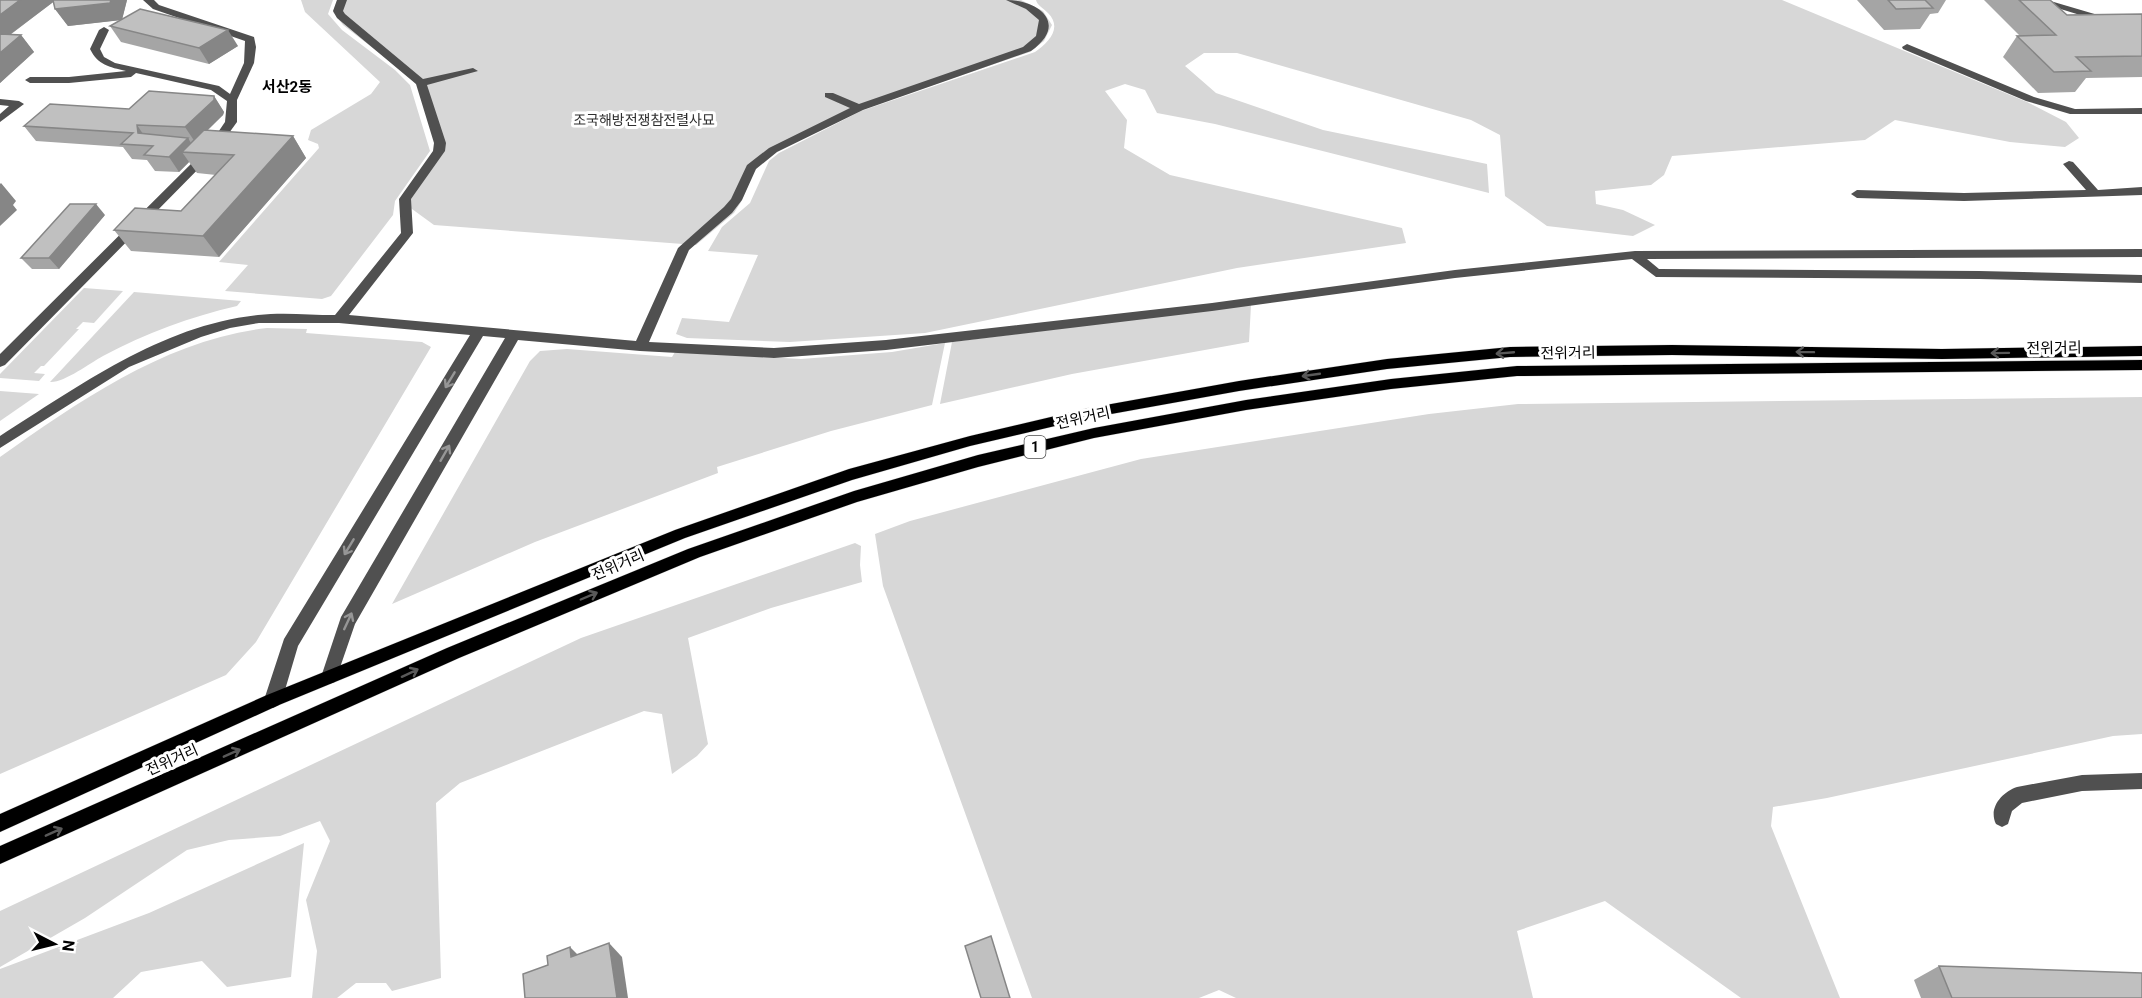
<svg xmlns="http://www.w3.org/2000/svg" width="2142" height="998" font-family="Roboto,'Noto Sans KR',sans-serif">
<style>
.green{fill:#d7d7d7}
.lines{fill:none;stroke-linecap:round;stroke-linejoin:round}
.major-casing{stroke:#dbdbdb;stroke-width:1}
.minor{fill:#505050;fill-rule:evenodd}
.major{fill:#000;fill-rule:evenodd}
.wall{fill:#a5a5a5}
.shaded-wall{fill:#868686}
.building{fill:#c0c0c0;stroke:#868686;stroke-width:1.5}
.oneway{stroke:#595959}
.oneway2{stroke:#969696}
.labels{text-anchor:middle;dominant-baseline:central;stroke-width:6;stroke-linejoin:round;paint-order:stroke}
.far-park-label{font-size:14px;fill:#2e2e2e;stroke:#fff}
.shield{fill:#fff;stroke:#4c4c4c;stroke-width:1.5}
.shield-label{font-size:14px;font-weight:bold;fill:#000}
.far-quarter-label{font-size:15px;font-weight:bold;fill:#000;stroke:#fff}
.street-label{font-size:15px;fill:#000;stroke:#fff}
</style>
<rect width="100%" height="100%" fill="#fff"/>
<g class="green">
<polygon points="301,0 333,0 328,14 342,30 395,70 410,85 430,151 395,201 393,215 331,296 322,299 225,291 248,265 219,262 319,148 318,144 308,140 311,130 371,94 380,82 305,12"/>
<polygon points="337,0 1021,0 1043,11 1052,25 1044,41 1030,52 860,110 776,151 756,167 741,202 734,213 696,245 434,225 401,201 432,159 436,143 417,85 409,76 343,25 333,12"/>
<path d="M1036 0H1782L2027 102 2066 122 2079 138 2065 147 2010 142 1895 120 1865 140 1672 156 1664 175 1651 185 1595 191 1596 204 1623 210 1655 225 1633 236 1547 226 1505 196 1500 135 1471 120 1237 53H1204L1185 66 1216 93 1323 130 1487 164 1489 193 1215 124 1157 113 1145 90 1125 84 1105 91 1127 120 1124 148 1170 175 1402 228 1406 243 1237 268 925 333 790 342 687 338 676 334 682 318 729 322 758 255 708 251 722 227 750 203 769 161 779 153 861 111 1035 52C1048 43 1063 28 1048 13 1043 8 1037 5 1036 0Z"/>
<polygon points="84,288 123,291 94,323 83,322 76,329 79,329 44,366 41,366 34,373 45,374 39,381 0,378 0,374"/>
<path d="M134 292 241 301 237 306C190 317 146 333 103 356 90 363 64 383 50 382Z"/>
<polygon points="1251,305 1249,342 1072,374 940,404 952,342"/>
<path d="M267 328 307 329 306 333 422 342 431 347 256 642 226 675 0 774V457C81 400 166 340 267 328Z"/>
<polygon points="945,343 932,405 831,431 717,467 718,473 535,542 392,604 530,361 540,351 567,349 672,357 675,352 801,359 892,352"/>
<polygon points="0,391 39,394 0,421"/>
<polygon points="2142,397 2142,734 2113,736 1827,798 1773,807 1771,826 1840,998 1741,998 1605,901 1517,931 1533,998 1236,998 1219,990 1199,998 1032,998 883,586 875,534 910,521 1141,459 1429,414 1518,404"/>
<polygon points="855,543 861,546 860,565 862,582 771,608 688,638 708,744 697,756 672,774 662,714 644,711 460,783 436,803 441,978 392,991 386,983 356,983 337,998 312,998 317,951 306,900 330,841 320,821 280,836 229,840 187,850 85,918 0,967 0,911 581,638"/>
<polygon points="304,843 291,977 227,987 202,961 141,972 113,998 0,998 0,969 149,913"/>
</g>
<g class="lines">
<defs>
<g id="major">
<polygon points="1672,345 1942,349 2142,346 2142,356 1942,359 1672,355 1510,357 1387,369 1239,391 1089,418 970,446 852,480 685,538 279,705 0,832 0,814 267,695 675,530 849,469 970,436 1089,408 1239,381 1387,359 1510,347"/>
<polygon points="2142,360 2142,370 1517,376 1391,389 1246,410 1094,438 978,467 857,502 700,557 459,658 0,864 0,846 447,648 688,549 854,491 978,455 1094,428 1246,400 1391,379 1517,366"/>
</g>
</defs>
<use href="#major" class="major-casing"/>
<g class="minor">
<path d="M143 0H154L159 5 254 37 256 47 254 63 237 100V122L216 151 5 365 0 367V354L208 147 225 122 227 101 211 90 136 73 131 77 69 83H30L25 80 30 77H69L126 71C109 67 98 65 90 49L99 30 104 27 109 30 100 49 104 57 115 63 219 86 230 94 244 63 245 41 153 9Z"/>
<path d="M337 0H347L343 11 345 14 423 79 473 68 478 71 427 85 446 143 445 151 411 199 413 233 349 315 636 341 678 248 724 207 731 199 747 165 769 148 850 108 825 97V93H833L859 104 1023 47 1036 36 1039 20 1026 9 1006 0C1041 0 1068 25 1031 51L863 110 777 152 756 169 742 200 732 213 689 250 649 342 774 348 886 340 1212 303 1455 270 1635 251 2142 249V257L1647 259 1659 269 1979 271 2142 275V283L1979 279 1656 277 1632 259 1455 278 1212 311 886 350 774 358 640 351 518 340 355 624 335 682 329 684 323 682 321 677 341 617 505 338 483 336 298 646 282 700 279 705 273 708 267 705 264 700 284 639 470 335 339 323H259L230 328 201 337 129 367 0 448V436C79 386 162 325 258 315 283 312 310 315 335 315L401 233 399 199 433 151 434 143 416 84 337 18 333 11Z"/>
<polygon points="2031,0 2047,0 2142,28 2142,34"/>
<polygon points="1907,44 2034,97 2075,109 2142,108 2142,114 2070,114 2026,101 1903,49 1902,47"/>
<polygon points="0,99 19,101 24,104 0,122 0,114 9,106 0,105"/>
<polygon points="2069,161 2073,162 2098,190 2142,187 2142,195 1964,201 1857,198 1851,194 1857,190 1964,193 2086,190 2063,164"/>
<path d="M2142 773V789L2082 791 2022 803 2012 811 2008 824 2002 827 1996 824C1988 808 2002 792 2017 787L2082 775Z"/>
</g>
<use href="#major" class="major"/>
</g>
<g class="wall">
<polygon points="0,0 127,0 122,19 238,46 209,64 121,42 110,26 120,20 68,26 55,9 53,2 10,35 21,35 34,52 0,83"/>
<polygon points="1857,0 1946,0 1938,13 1930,14 1920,29 1884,30"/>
<polygon points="1984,0 2050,0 2067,15 2142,14 2142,77 2086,78 2075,92 2038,93 2003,57 2017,36 2020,36"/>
<polygon points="214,96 224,112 223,115 207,131 293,136 306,158 219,257 131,251 114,230 181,211 216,175 197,173 189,162 179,172 155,171 147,160 132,159 123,147 36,141 24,126"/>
<polygon points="105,215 59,269 32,269 21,258"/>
<polygon points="1939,966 2142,998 1921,998 1914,980"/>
</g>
<g class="shaded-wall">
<polygon points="20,0 56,0 0,42 0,15"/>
<polygon points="111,0 127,0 122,20 68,26 55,9"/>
<polygon points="228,30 238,46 209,64 199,48"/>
<polygon points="21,35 34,52 0,83 0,53"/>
<polygon points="214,96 224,112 223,115 195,142 185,127"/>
<polygon points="137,125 147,140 138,133"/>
<polygon points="293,136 306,158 219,257 203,236"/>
<polygon points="188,138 197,153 182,152 189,162 179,172 169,157"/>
<polygon points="1,183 16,201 13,205 17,210 0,226 0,184"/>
<polygon points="96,204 105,215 59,269 49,258"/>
<polygon points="609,943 622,957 628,998 617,998"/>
<polygon points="570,947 584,961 571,957"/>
</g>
<g class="building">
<polygon points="0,0 20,0 0,15"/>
<polygon points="53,0 111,0 110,3 55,9"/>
<polygon points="1888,0 1925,0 1933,8 1896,9"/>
<polygon points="2019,0 2050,0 2067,15 2142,14 2142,56 2076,57 2091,71 2054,72 2017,36 2056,35"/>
<polygon points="140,9 228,30 199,48 110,26"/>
<polygon points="0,34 21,35 0,53"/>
<polygon points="149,91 214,96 214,100 185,127 137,125 138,133 188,138 169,157 144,155 153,146 121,144 133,133 24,126 50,104 129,109"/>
<polygon points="204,130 293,136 203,236 114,230 135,208 181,211 234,155 182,152"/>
<polygon points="70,204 96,204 49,258 21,258"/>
<polygon points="991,936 1010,998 981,998 965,946"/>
<polygon points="609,943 617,998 525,998 523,974 548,965 547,956 570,947 571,957"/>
<polygon points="1939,966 2142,973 2142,998 1952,998"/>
</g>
<defs><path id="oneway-shaft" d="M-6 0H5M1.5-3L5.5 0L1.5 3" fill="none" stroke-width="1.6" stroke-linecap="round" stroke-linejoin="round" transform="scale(1.5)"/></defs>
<g class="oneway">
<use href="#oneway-shaft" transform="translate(1805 352) rotate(-179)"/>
<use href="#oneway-shaft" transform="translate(1505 353) rotate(175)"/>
<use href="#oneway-shaft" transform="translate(2000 353) rotate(179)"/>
<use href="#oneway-shaft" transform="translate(1311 375) rotate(172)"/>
<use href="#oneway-shaft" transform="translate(589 596) rotate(-23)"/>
<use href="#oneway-shaft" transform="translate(410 673) rotate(-25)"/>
<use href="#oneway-shaft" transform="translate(232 753) rotate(-24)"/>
<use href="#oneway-shaft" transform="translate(54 832) rotate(-24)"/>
</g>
<g class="oneway2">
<use href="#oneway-shaft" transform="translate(450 380) rotate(121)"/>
<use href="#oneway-shaft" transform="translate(445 453) rotate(-60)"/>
<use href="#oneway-shaft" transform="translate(349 547) rotate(121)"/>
<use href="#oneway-shaft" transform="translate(348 621) rotate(-65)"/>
</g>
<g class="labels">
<g class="far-park-label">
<text x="644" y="120">조국해방전쟁참전렬사묘</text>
</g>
<rect class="shield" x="1024.5" y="436" width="21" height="22" rx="4.5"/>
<g class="shield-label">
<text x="1035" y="447">1</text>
</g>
<g class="far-quarter-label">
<text x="287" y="87">서산2동</text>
</g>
<g class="street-label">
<text transform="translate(2054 348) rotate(-1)">전위거리</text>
<text transform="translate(1568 353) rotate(-1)">전위거리</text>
<text transform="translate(1083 418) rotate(-12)">전위거리</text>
<text transform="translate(618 565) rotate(-23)">전위거리</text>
<text transform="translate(172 760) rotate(-24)">전위거리</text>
</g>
</g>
<g transform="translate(54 944) rotate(97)" stroke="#ffffff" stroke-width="4.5" paint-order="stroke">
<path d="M0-4.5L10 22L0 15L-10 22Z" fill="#000000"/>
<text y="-9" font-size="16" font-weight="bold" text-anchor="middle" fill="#000000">N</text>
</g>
</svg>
